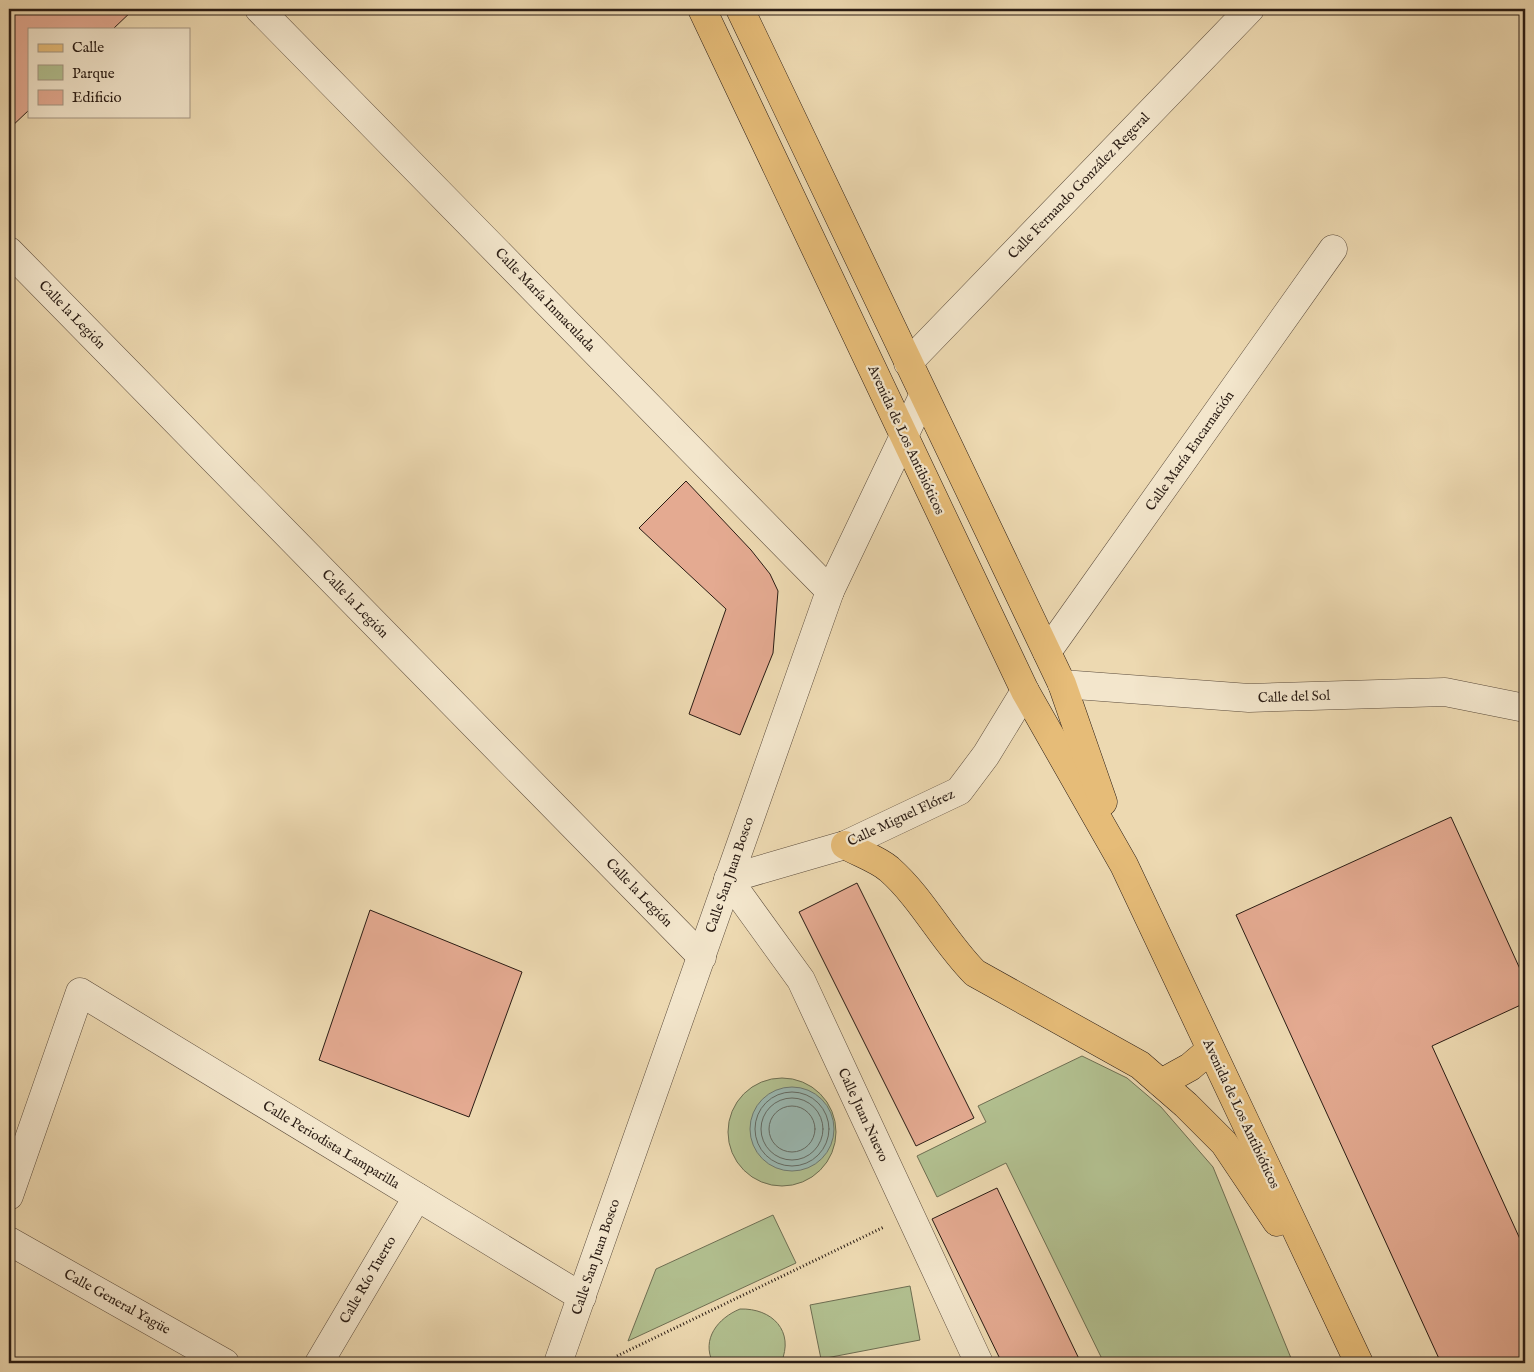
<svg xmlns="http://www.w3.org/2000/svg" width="1534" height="1372" font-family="'IM FELL English',serif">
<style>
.green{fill:#b2c090;stroke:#6e6e52}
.water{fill:#9ab9b3;stroke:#6d7a73}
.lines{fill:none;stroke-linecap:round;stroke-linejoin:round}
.shore{stroke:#626a64;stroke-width:1}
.building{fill:#e4aa91;stroke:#2a1c14}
.minor-casing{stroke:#5b4b3b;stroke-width:29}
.major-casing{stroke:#2a1c14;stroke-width:29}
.path{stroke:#2a1c14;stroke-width:3;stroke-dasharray:1 2.5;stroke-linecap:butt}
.minor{stroke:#f3e6cc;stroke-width:28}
.major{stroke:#e6bc78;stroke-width:28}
.labels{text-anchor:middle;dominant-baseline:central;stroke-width:4.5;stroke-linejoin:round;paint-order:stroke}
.street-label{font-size:14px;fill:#2a1c14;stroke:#f3e6cc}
</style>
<rect width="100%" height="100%" fill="#edd9b1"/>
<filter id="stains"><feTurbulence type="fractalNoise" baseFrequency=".004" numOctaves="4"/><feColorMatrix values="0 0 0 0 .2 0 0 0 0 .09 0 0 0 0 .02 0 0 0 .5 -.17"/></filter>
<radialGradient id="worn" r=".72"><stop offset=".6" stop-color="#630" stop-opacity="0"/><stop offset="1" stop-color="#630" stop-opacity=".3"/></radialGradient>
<g class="green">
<polygon points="1082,1056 1127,1078 1161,1107 1213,1167 1293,1363 1104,1363 1006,1163 937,1197 917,1156 986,1122 978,1106"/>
<circle cx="782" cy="1132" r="54"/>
<polygon points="773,1215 796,1263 628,1341 656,1269"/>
<polygon points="910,1286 920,1340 821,1359 810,1305"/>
<path d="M740 1309C772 1308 795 1331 781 1363H713C701 1339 718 1318 740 1309Z"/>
</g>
<circle class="water" cx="792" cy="1129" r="42"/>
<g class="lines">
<g class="shore">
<circle cx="792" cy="1129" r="37"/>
<circle cx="792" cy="1129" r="31"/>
<circle cx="792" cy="1129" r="23"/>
</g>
</g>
<g class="building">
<polygon points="9,9 134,9 113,29 29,29 29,110 9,129"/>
<polygon points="686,481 751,550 770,574 778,591 773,653 740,735 689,714 726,609 639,528"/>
<polygon points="1451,817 1525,980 1525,1003 1432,1046 1525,1250 1525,1363 1441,1363 1236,915"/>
<polygon points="857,883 974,1118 916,1146 799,912"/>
<polygon points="370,910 522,972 469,1117 319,1060"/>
<polygon points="997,1188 1081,1363 1002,1363 932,1219"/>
</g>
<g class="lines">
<defs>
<g id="minor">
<polyline points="259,9 830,591"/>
<polyline points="9,251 702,957"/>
<polyline points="908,363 1250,9"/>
<polyline points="1047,652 1333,249"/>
<polyline points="1062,684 1249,698 1445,692 1525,708"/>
<polyline points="9,1196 80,992 582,1297"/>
<polyline points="9,1241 225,1363"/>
<polyline points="319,1363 417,1197"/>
<polyline points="558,1363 830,591 923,396"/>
<polyline points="979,1363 801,980 728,879 845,845 959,791 986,755 1025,691"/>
</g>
<g id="major">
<polyline points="702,9 1025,691 1124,865 1359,1363"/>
<polyline points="740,9 1062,684 1103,802"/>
<path d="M845 845C859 853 877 859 889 869 923 899 943 941 975 973L1140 1065 1186 1105 1224 1143 1277 1222"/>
<polyline points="1161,1083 1190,1067 1210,1050"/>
</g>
</defs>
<use href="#minor" class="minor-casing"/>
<use href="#major" class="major-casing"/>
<polyline class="path" points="617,1356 884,1227"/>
<use href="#minor" class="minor"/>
<use href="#major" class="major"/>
</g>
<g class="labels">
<g class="street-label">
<text transform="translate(1079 186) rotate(-46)">Calle Fernando González Regeral</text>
<text transform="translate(545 300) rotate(46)">Calle María Inmaculada</text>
<text transform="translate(72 315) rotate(46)">Calle la Legión</text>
<text transform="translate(906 440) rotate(65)">Avenida de Los Antibióticos</text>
<text transform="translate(1190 451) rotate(-55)">Calle María Encarnación</text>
<text transform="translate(355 604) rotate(46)">Calle la Legión</text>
<text transform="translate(1294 697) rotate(-2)">Calle del Sol</text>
<text transform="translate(901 818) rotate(-25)">Calle Miguel Flórez</text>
<text transform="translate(730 875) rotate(-71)">Calle San Juan Bosco</text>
<text transform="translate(639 893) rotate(46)">Calle la Legión</text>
<text transform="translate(1241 1114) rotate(65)">Avenida de Los Antibióticos</text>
<text transform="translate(863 1115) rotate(65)">Calle Juan Nuevo</text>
<text transform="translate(331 1145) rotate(31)">Calle Periodista Lamparilla</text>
<text transform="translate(596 1257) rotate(-71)">Calle San Juan Bosco</text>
<text transform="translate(368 1280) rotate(-60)">Calle Río Tuerto</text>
<text transform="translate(117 1302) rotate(29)">Calle General Yagüe</text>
</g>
</g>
<rect width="1534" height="1372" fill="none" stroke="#edd9b1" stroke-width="30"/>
<rect x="10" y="10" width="1514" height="1352" fill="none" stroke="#2a1c14" stroke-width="2.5"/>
<rect x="15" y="15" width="1504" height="1342" fill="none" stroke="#2a1c14"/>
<rect x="28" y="28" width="162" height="90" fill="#f3e6cc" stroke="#a39582"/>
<rect x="38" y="44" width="25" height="8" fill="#e6bc78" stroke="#a39582"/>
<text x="72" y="52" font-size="15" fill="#2a1c14">Calle</text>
<rect x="38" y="65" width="25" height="15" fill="#b2c090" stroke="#a39582"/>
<text x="72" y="78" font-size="15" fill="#2a1c14">Parque</text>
<rect x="38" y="90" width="25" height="15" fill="#e4aa91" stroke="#a39582"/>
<text x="72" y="102" font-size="15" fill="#2a1c14">Edificio</text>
<rect width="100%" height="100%" filter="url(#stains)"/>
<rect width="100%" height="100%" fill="url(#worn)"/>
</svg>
